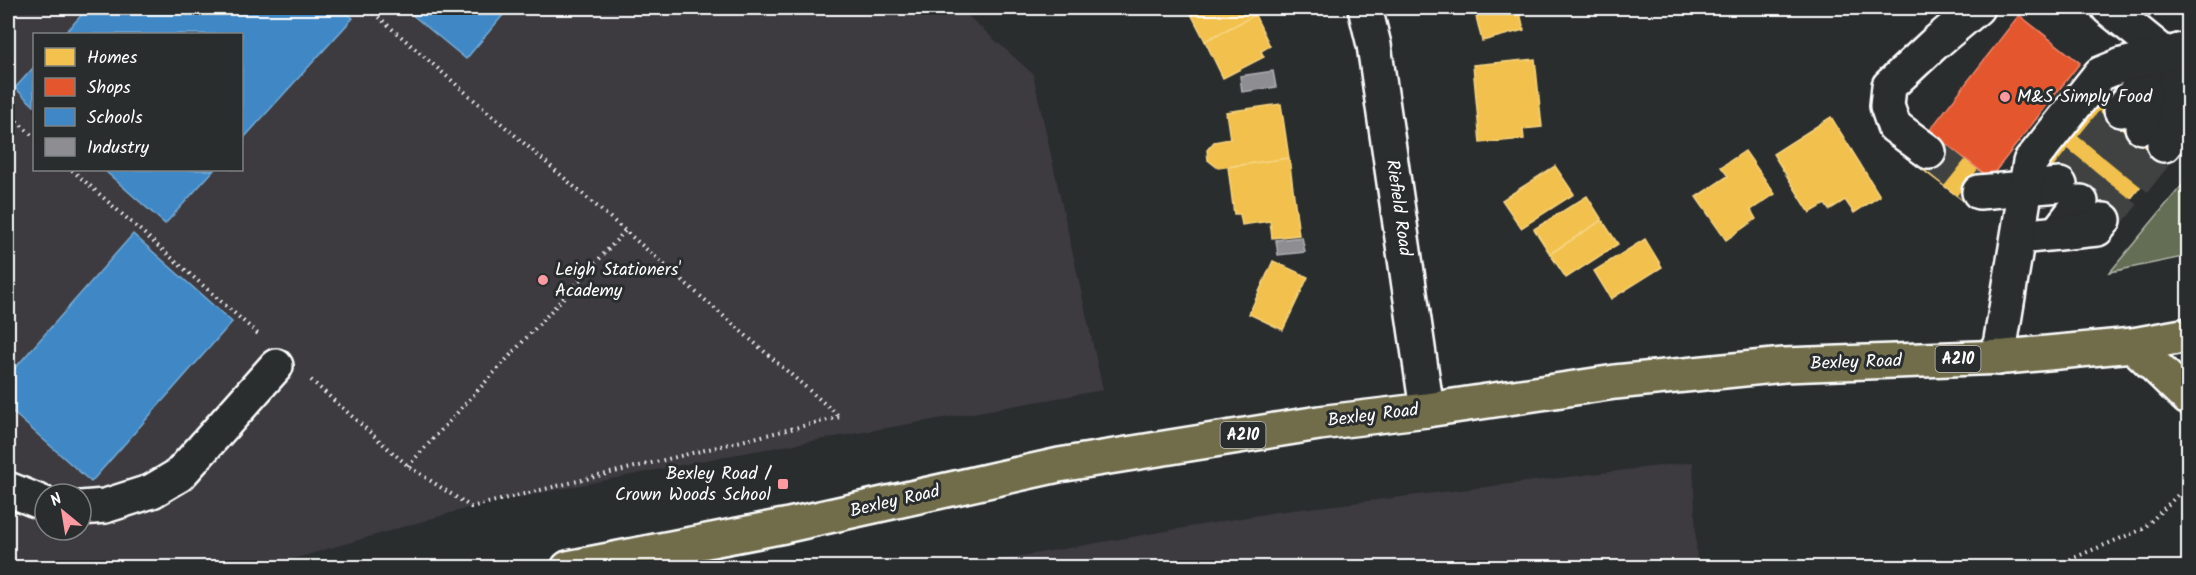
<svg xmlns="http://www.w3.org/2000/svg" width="2196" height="575" font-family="Kalam,sans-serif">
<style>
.built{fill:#3c3a3f;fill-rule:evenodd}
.green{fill:#646e55;stroke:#b2b6aa;stroke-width:1.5}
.homes{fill:#f2c14e;stroke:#f6d483;stroke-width:1.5}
.shops{fill:#e4572e;stroke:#ec896d;stroke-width:1.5}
.schools{fill:#3f88c5;stroke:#79acd6;stroke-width:1.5}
.industry{fill:#8d8d92;stroke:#afafb3;stroke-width:1.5}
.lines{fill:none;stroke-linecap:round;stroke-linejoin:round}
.minor-tunnel{stroke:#3f4243;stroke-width:33;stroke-dasharray:33 16;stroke-linecap:butt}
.minor-casing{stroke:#fff;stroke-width:38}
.major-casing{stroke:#fff;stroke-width:38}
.path{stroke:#fff;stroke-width:4;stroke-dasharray:1.5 4.5;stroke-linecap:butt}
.minor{stroke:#2a2d2e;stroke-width:33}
.major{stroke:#716d4b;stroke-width:33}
.poi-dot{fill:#ff9aa2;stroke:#2a2d2e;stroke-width:2}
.labels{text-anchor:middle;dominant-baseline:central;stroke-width:6;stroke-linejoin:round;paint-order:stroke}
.shield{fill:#2a2d2e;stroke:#bfc0c0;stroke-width:1.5}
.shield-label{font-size:16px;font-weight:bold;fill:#fff}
.poi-label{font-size:18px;fill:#fff;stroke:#2a2d2e;text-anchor:start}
.street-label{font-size:18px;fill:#fff;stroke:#2a2d2e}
</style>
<rect width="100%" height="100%" fill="#2a2d2e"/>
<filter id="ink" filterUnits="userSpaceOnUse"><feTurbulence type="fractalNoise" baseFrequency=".0167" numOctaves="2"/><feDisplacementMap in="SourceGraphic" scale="12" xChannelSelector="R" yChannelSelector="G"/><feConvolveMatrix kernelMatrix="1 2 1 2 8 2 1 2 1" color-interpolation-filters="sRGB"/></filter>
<g filter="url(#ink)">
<g class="built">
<path d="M8 8H959L1033 74 1103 390 721 457 471 507 266 567H8ZM34 34H242V170H34ZM45 494H81V530H45Z"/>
<polygon points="1693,462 1697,567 959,567 1276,512"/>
</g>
<polygon class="green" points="2188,178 2188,256 2110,272"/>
<g class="homes">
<polygon points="1188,8 1252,8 1255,15 1205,41"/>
<polygon points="1474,8 1519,8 1524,30 1482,41"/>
<polygon points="1255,15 1270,46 1261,51 1264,57 1223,78 1205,41"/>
<polygon points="1535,59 1542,127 1523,129 1524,139 1480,143 1473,65"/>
<polygon points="2096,90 2170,149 2110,225 2036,166"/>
<polygon points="1281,104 1289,158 1218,168 1208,160 1207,150 1214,142 1230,139 1226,112"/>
<polygon points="1831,117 1880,196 1854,213 1845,200 1829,210 1825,204 1810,213 1773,154"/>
<polygon points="1939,139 1990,178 1969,205 1918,166"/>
<polygon points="1745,151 1775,194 1751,210 1756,219 1726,240 1696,197 1728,176 1721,167"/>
<polygon points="1289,158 1299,235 1272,238 1270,221 1242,225 1240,214 1234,214 1228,167"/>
<polygon points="1555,166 1574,194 1521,228 1502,200"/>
<polygon points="1587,196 1602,220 1550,254 1534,229"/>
<polygon points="1602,220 1618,244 1566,278 1550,254"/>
<polygon points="1645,239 1662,267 1611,299 1594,271"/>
<polygon points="1273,261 1308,277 1283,330 1249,314"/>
</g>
<polygon class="shops" points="2019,15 2080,63 1990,178 1929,131"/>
<g class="schools">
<polygon points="88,8 341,8 353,18 242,140 242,34 64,34"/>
<polygon points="404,8 509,8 466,59"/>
<polygon points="34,67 34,106 15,88"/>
<polygon points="104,170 214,170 165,224"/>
<polygon points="133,234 232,322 91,482 8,408 8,376"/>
</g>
<g class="industry">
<polygon points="1273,71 1276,87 1242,92 1240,76"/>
<polygon points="1302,237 1305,252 1278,255 1276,240"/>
</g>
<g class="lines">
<g class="minor-tunnel">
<polyline points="1929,152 1979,192"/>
<polyline points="2060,185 2121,110"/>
<polyline points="2081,202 2142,127"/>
<polyline points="2104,220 2164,145"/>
</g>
<defs>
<g id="minor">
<polyline points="1365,8 1374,45 1427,410"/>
<polyline points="2108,8 2166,55 2121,110"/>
<polyline points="2142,127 2178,82"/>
<polyline points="2164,145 2175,131 2179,51"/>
<polyline points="1929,152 1894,126 1887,106 1889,86 1934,44 1977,8"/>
<polyline points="1979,192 2060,185"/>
<polyline points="2057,233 2081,202"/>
<polyline points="2019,237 2097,229 2104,220"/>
<polyline points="1998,358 2030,162 2100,74 2122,65 2188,49"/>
<polyline points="8,489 45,504"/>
<polyline points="81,508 105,506 152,491 179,475 276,366"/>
</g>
<g id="major">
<polyline points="2133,345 2188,398"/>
<polyline points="568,568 784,526 1059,465 1319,423 1427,410 1615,382 1784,365 2005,357 2133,345 2188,335"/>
</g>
</defs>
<use href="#minor" class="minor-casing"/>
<use href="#major" class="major-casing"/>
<g class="path">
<polyline points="8,113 34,137"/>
<polyline points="72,170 258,334"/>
<polyline points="311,380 408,466 471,507 840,417 368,8"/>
<polyline points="408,466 625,231"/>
<polyline points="2041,568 2061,563 2143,529 2188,485"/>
</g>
<use href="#minor" class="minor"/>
<use href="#major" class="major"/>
</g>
</g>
<g class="poi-dot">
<circle cx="2005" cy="97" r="6"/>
<circle cx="543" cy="280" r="6"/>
<rect x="777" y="478" width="12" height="12" rx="3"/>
</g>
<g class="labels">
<g class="shield">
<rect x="1935.5" y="346" width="45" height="26" rx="4.5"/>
<rect x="1220.5" y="422" width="45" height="26" rx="4.5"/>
</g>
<g class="shield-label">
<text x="1958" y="359">A210</text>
<text x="1243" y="435">A210</text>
</g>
<g class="poi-label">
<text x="2017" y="97">M&amp;S Simply Food</text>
<text x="555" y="270">Leigh Stationers'<tspan x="555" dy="21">Academy</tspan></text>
<text x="771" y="474" text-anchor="end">Bexley Road /<tspan x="771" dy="21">Crown Woods School</tspan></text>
</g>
<g class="street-label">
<text transform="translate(1398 208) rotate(82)">Riefield Road</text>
<text transform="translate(1856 363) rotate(-2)">Bexley Road</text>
<text transform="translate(1373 416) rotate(-7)">Bexley Road</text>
<text transform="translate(895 502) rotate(-13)">Bexley Road</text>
</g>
</g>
<rect width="2196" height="575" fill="none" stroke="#2a2d2e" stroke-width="30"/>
<rect x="15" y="15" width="2166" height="545" fill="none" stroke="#fff" stroke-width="2" filter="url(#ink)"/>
<rect x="33" y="33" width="210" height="138" fill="#2a2d2e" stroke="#7f8182" stroke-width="1.5"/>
<rect x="45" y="48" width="30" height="18" fill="#f2c14e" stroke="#7f8182" stroke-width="1.5"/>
<text x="87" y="63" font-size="18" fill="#ffffff">Homes</text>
<rect x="45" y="78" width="30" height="18" fill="#e4572e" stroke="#7f8182" stroke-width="1.5"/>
<text x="87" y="93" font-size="18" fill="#ffffff">Shops</text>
<rect x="45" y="108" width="30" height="18" fill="#3f88c5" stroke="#7f8182" stroke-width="1.5"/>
<text x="87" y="123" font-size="18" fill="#ffffff">Schools</text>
<rect x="45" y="138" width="30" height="18" fill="#8d8d92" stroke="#7f8182" stroke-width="1.5"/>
<text x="87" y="153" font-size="18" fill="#ffffff">Industry</text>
<g transform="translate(63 512) rotate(330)"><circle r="28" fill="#2a2d2e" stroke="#7f8182" stroke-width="1.5"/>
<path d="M0-4.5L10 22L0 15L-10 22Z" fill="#ff9aa2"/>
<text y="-9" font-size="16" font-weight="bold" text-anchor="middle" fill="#ffffff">N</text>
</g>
</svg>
